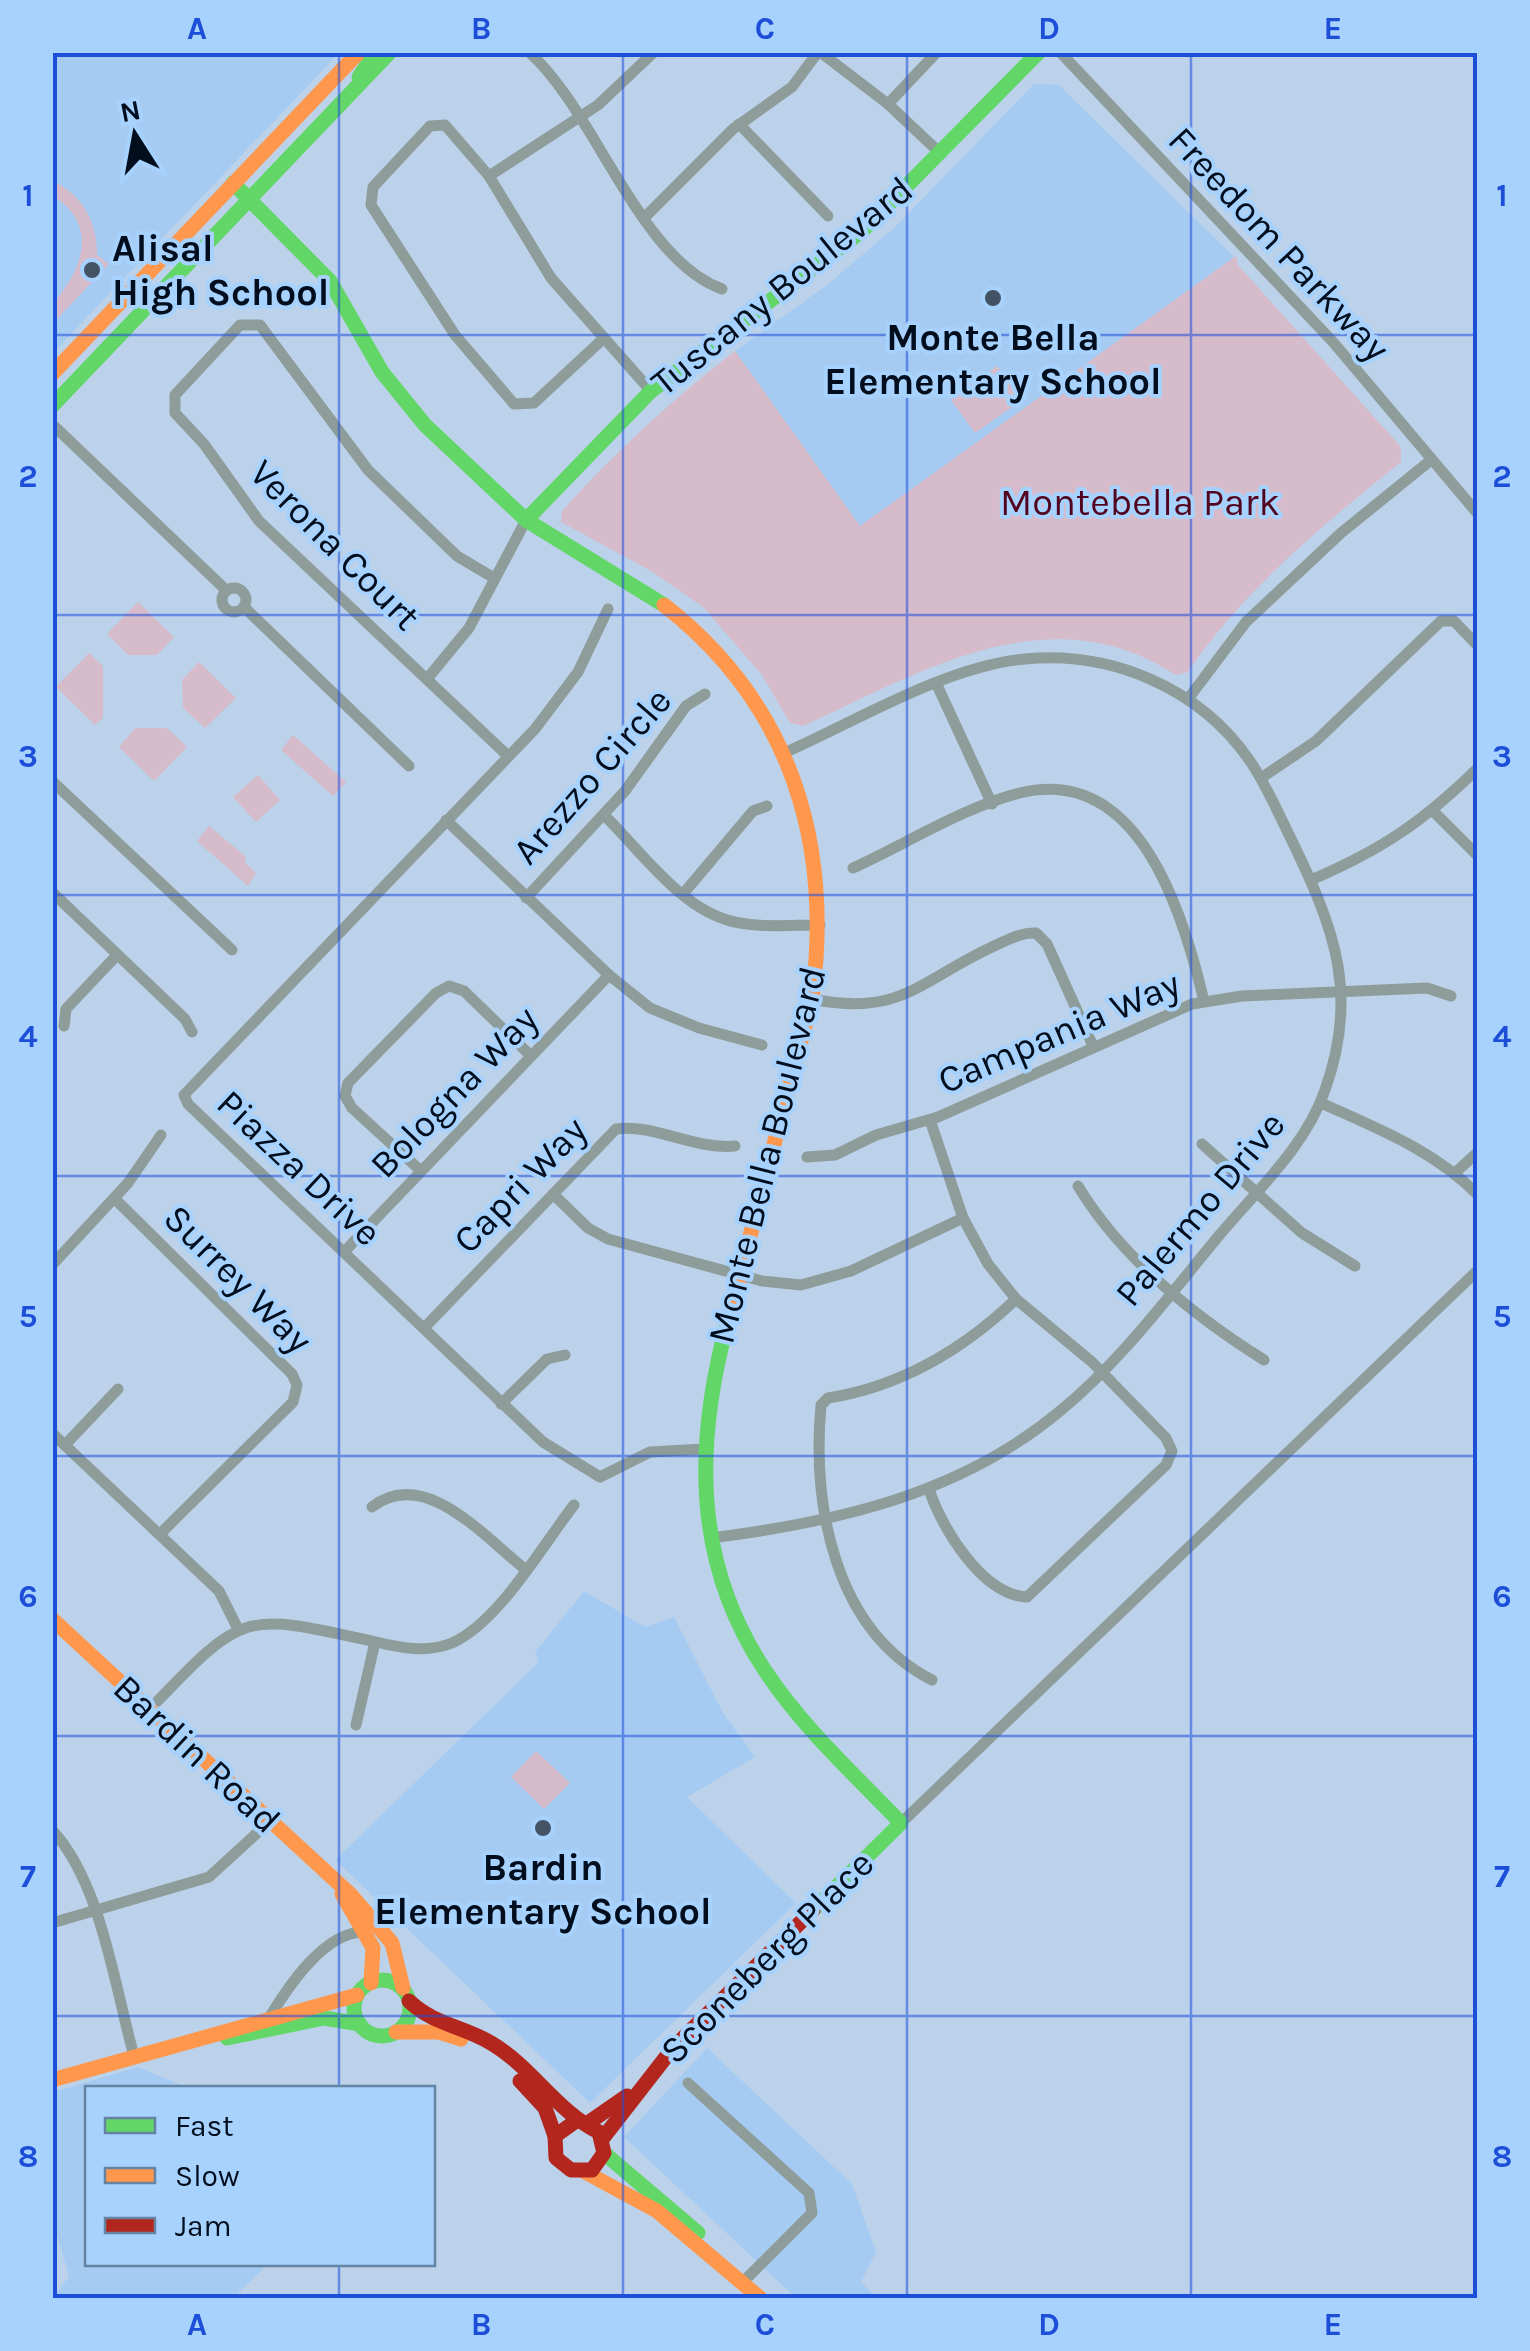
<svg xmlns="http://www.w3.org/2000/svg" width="1530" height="2351" font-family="Karla,sans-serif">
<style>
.built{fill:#a6cbf2}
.green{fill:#d6bbcb}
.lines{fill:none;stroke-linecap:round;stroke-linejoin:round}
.street{stroke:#8e9c9a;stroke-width:11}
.fast{stroke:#63d668;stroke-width:15}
.slow{stroke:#ff974d;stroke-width:15}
.jam{stroke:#b3261e;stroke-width:15}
.grid{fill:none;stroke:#1d4ed8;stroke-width:2.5;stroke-opacity:0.55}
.poi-dot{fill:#435365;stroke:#a7d2fe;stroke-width:4}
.labels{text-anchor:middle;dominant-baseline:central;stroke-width:8;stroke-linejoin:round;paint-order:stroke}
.street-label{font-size:38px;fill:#020e1d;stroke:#a7d2fe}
.poi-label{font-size:38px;font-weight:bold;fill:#020e1d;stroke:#a7d2fe}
.park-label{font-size:38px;fill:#52031e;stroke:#a7d2fe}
.neatline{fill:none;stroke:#1d4ed8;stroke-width:4}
.grid-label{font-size:32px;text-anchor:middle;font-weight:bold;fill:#1d4ed8}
</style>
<rect width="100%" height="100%" fill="#bbd2ea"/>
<g class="built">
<polygon points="53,53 339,53 53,353"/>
<polygon points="1034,84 1059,85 1234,257 860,527 735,351 827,285 894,228"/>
<polygon points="584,1591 645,1627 674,1617 723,1713 755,1757 687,1797 796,1903 590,2103 335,1860 539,1662 535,1652"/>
<polygon points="707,2048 852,2184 876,2252 861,2282 877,2298 796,2298 624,2137"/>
<polygon points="138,2067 188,2088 88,2088 88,2264 268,2264 233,2298 53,2298 69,2276 53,2221 53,2092"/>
</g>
<g class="green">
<path d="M53 181C83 196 97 221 97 255L109 264 53 323V303C83 270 99 224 53 196Z"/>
<path d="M1236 256 1238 265 1401 447V462C1325 523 1242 591 1188 672L1176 675C1049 592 921 672 803 726L790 723 762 675 703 607 651 571 561 522 562 511C615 452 672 400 735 351L860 526Z"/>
<polygon points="997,366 1022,400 975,433 951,400"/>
<polygon points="138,602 174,637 157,655 128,655 107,634"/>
<polygon points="89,653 103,666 103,718 95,725 56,687"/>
<polygon points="199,662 236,698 205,728 183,708 182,680"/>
<polygon points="135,728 167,728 187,747 154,781 119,747"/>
<polygon points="293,735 346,782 333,796 281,750"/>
<polygon points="258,775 280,800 256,822 233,797"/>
<polygon points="209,826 245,856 246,864 256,873 248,886 197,841"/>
<polygon points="536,1751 570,1783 544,1809 511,1777"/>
</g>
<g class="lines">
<g class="street">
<path d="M529 52C596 112 639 259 722 289"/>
<polyline points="820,52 888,104 941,154"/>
<polyline points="1060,52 1333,342 1478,514"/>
<polyline points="888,104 937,52"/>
<polyline points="739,124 828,216"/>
<polyline points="489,176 598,105 654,52"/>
<polyline points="644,218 733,129 792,87 818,52"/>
<polyline points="604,338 534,403 514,404 455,335 371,205 373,187 430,126 445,125 489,176 551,278 651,391"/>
<polyline points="52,424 226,590"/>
<polyline points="494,578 457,556 368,470 260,325 240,325 175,395 175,413 204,444 259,521 508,756"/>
<circle cx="234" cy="600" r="12"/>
<polyline points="244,607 409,766"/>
<polyline points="608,609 578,672 535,729 184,1095 188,1104 543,1442 600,1477 650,1452 704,1449"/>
<polyline points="427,679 469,628 526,520"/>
<polyline points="937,685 992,804"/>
<polyline points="1188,699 1246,622 1341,533 1431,460"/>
<polyline points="1261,778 1316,741 1441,621 1454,621 1478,646"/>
<polyline points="52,781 232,950"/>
<polyline points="1434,812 1478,856"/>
<path d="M604 815C641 851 682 911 735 922 762 928 792 925 820 925"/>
<polyline points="446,820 609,975 650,1008 699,1028 762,1045"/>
<path d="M853 868C904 845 966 806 1020 793 1139 764 1183 913 1204 1001"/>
<path d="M1311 880C1381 850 1423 822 1478 768"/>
<polyline points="52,892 185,1019 192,1032"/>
<polyline points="683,894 753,811 767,806"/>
<polyline points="526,898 625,791 686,706 705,694"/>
<path d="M812 999C900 1017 919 981 992 947 1006 941 1020 932 1036 933L1047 944 1093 1046"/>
<polyline points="64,1026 66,1009 117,955"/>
<path d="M1321 1103C1376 1128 1434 1150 1478 1195"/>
<polyline points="1202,1144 1302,1233 1355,1266"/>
<polyline points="807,1157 835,1155 876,1135 938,1117 1192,1004 1242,996 1427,988 1451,996"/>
<polyline points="421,1171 352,1108 345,1096 348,1083 436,993 449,986 464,991 531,1056"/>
<polyline points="1456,1172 1478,1152"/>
<path d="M1078 1186C1121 1257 1194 1316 1264 1360"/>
<polyline points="553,1194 588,1228 608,1239 762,1281 801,1285 851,1271 963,1218"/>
<polyline points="115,1199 292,1374 297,1385 293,1402 160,1534"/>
<polyline points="344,1252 609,975"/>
<polyline points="52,1265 128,1183 161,1135"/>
<path d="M425 1327 616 1129C652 1123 694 1150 735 1146"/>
<polyline points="501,1404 547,1359 565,1355"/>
<polyline points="52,1433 219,1591 238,1629"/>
<polyline points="65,1445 118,1389"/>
<path d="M929 1489C941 1527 982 1595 1027 1597L1166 1465 1172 1451 1166 1438 1092 1362 1016 1299 988 1264 963 1218 930 1120"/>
<path d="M372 1507C425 1466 484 1537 525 1569"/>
<path d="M711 1538C837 1522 961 1494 1060 1411 1120 1362 1168 1297 1217 1238 1255 1192 1305 1148 1325 1090 1359 995 1335 930 1293 843 1279 815 1267 786 1250 761 1200 688 1112 651 1025 659 946 666 857 721 784 753"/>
<path d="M932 1680C834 1630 812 1505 821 1405L828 1398C900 1387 964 1349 1016 1299"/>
<path d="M149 1710C245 1610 241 1612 376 1642 401 1648 427 1653 452 1643 499 1622 542 1546 574 1505"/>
<polyline points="356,1725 375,1642"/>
<polyline points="901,1823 1478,1270"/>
<path d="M52 1830C101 1882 115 1988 134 2056"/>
<polyline points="52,1923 209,1877 269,1822"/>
<path d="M269 2018C288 1987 325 1930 366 1932"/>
<polyline points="688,2083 809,2193 812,2213 743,2282"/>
</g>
<g class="fast">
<polyline points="359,77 376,52"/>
<polyline points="233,183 330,281 382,372 425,425 526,520 664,605"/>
<polyline points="52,406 390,52"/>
<polyline points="526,520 651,391 862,231 1039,52"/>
<path d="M727 1324C695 1444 693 1561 764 1669 802 1727 854 1774 901 1823L813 1910"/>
<circle cx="382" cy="2008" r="28"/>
<polyline points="227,2038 324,2018 360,2024"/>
<polyline points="604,2153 698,2233"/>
</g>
<g class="slow">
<polyline points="52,374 359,52"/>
<path d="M664 605C791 704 833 843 812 999L727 1324"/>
<polyline points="52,1619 350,1894 392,1943 403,1988"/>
<polyline points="342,1894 373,1948 371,1983"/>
<polyline points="396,2032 439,2032 461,2039"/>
<polyline points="52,2080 357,1995"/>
<polyline points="585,2172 657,2211 760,2298"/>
</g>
<g class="jam">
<path d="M409 2001C434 2025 463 2026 491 2043 532 2067 556 2111 599 2132L604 2153 592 2170H571L556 2158 555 2136 576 2121"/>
<polyline points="520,2081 545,2108 555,2136"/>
<polyline points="588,2123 627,2096"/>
<polyline points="603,2138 673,2048 813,1910"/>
</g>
</g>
<path class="grid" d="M339 52V2088M623 52V2298M907 52V2298M1191 52V2298M52 335H1478M52 615H1478M52 895H1478M52 1176H1478M52 1456H1478M52 1736H1478M52 2016H1478M339 2264V2298"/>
<g class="poi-dot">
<circle cx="92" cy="270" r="10"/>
<circle cx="993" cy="298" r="10"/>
<circle cx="543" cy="1828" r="10"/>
</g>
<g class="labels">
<g class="street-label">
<text transform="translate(1279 244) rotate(47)">Freedom Parkway</text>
<text transform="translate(782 286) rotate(-39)">Tuscany Boulevard</text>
<text transform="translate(335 545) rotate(45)">Verona Court</text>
<text transform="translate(592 776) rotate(-49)">Arezzo Circle</text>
<text transform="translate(1059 1032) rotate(-23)">Campania Way</text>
<text transform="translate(454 1092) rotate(-46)">Bologna Way</text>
<text transform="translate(767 1155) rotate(-76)">Monte Bella Boulevard</text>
<text transform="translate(299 1168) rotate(43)">Piazza Drive</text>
<text transform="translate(520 1185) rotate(-46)">Capri Way</text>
<text transform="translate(1200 1209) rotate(-50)">Palermo Drive</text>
<text transform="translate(238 1279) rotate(45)">Surrey Way</text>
<text transform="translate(197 1754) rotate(43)">Bardin Road</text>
<text transform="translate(767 1957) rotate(-45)">Sconeberg Place</text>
</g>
<g class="poi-label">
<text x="112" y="248" text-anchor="start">Alisal<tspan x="112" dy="44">High School</tspan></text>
<text x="993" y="337">Monte Bella<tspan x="993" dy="44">Elementary School</tspan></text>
<text x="543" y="1867">Bardin<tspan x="543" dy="44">Elementary School</tspan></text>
</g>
<g class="park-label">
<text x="1140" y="502">Montebella Park</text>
</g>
</g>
<rect width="1530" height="2351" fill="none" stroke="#a7d2fe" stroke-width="110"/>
<rect x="85" y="2086" width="350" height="180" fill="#a7d2fe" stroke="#6584a4" stroke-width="2.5"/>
<rect x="105" y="2118" width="50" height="15" fill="#63d668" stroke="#6584a4" stroke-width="2.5"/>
<text x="175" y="2136" font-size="30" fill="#020e1d">Fast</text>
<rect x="105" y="2168" width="50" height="15" fill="#ff974d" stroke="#6584a4" stroke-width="2.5"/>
<text x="175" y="2186" font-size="30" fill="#020e1d">Slow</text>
<rect x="105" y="2218" width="50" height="15" fill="#b3261e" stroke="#6584a4" stroke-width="2.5"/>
<text x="175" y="2236" font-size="30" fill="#020e1d">Jam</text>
<g transform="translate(135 135) rotate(349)" stroke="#a7d2fe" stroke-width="8" paint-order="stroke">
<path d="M0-8L18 38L0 25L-18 38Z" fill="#020e1d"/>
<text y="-15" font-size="28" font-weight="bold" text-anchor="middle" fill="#020e1d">N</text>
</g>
<rect x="55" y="55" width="1420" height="2241" class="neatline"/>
<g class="grid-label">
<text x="197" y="39">A</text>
<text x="481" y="39">B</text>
<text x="765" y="39">C</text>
<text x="1049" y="39">D</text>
<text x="1333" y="39">E</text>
<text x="28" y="206">1</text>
<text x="1502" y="206">1</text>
<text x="28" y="487">2</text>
<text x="1502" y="487">2</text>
<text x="28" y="767">3</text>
<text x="1502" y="767">3</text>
<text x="28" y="1047">4</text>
<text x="1502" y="1047">4</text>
<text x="28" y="1327">5</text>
<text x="1502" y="1327">5</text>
<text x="28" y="1607">6</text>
<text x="1502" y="1607">6</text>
<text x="28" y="1887">7</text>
<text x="1502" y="1887">7</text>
<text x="28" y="2167">8</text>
<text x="1502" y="2167">8</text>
<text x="197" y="2335">A</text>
<text x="481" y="2335">B</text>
<text x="765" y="2335">C</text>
<text x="1049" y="2335">D</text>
<text x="1333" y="2335">E</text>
</g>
</svg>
